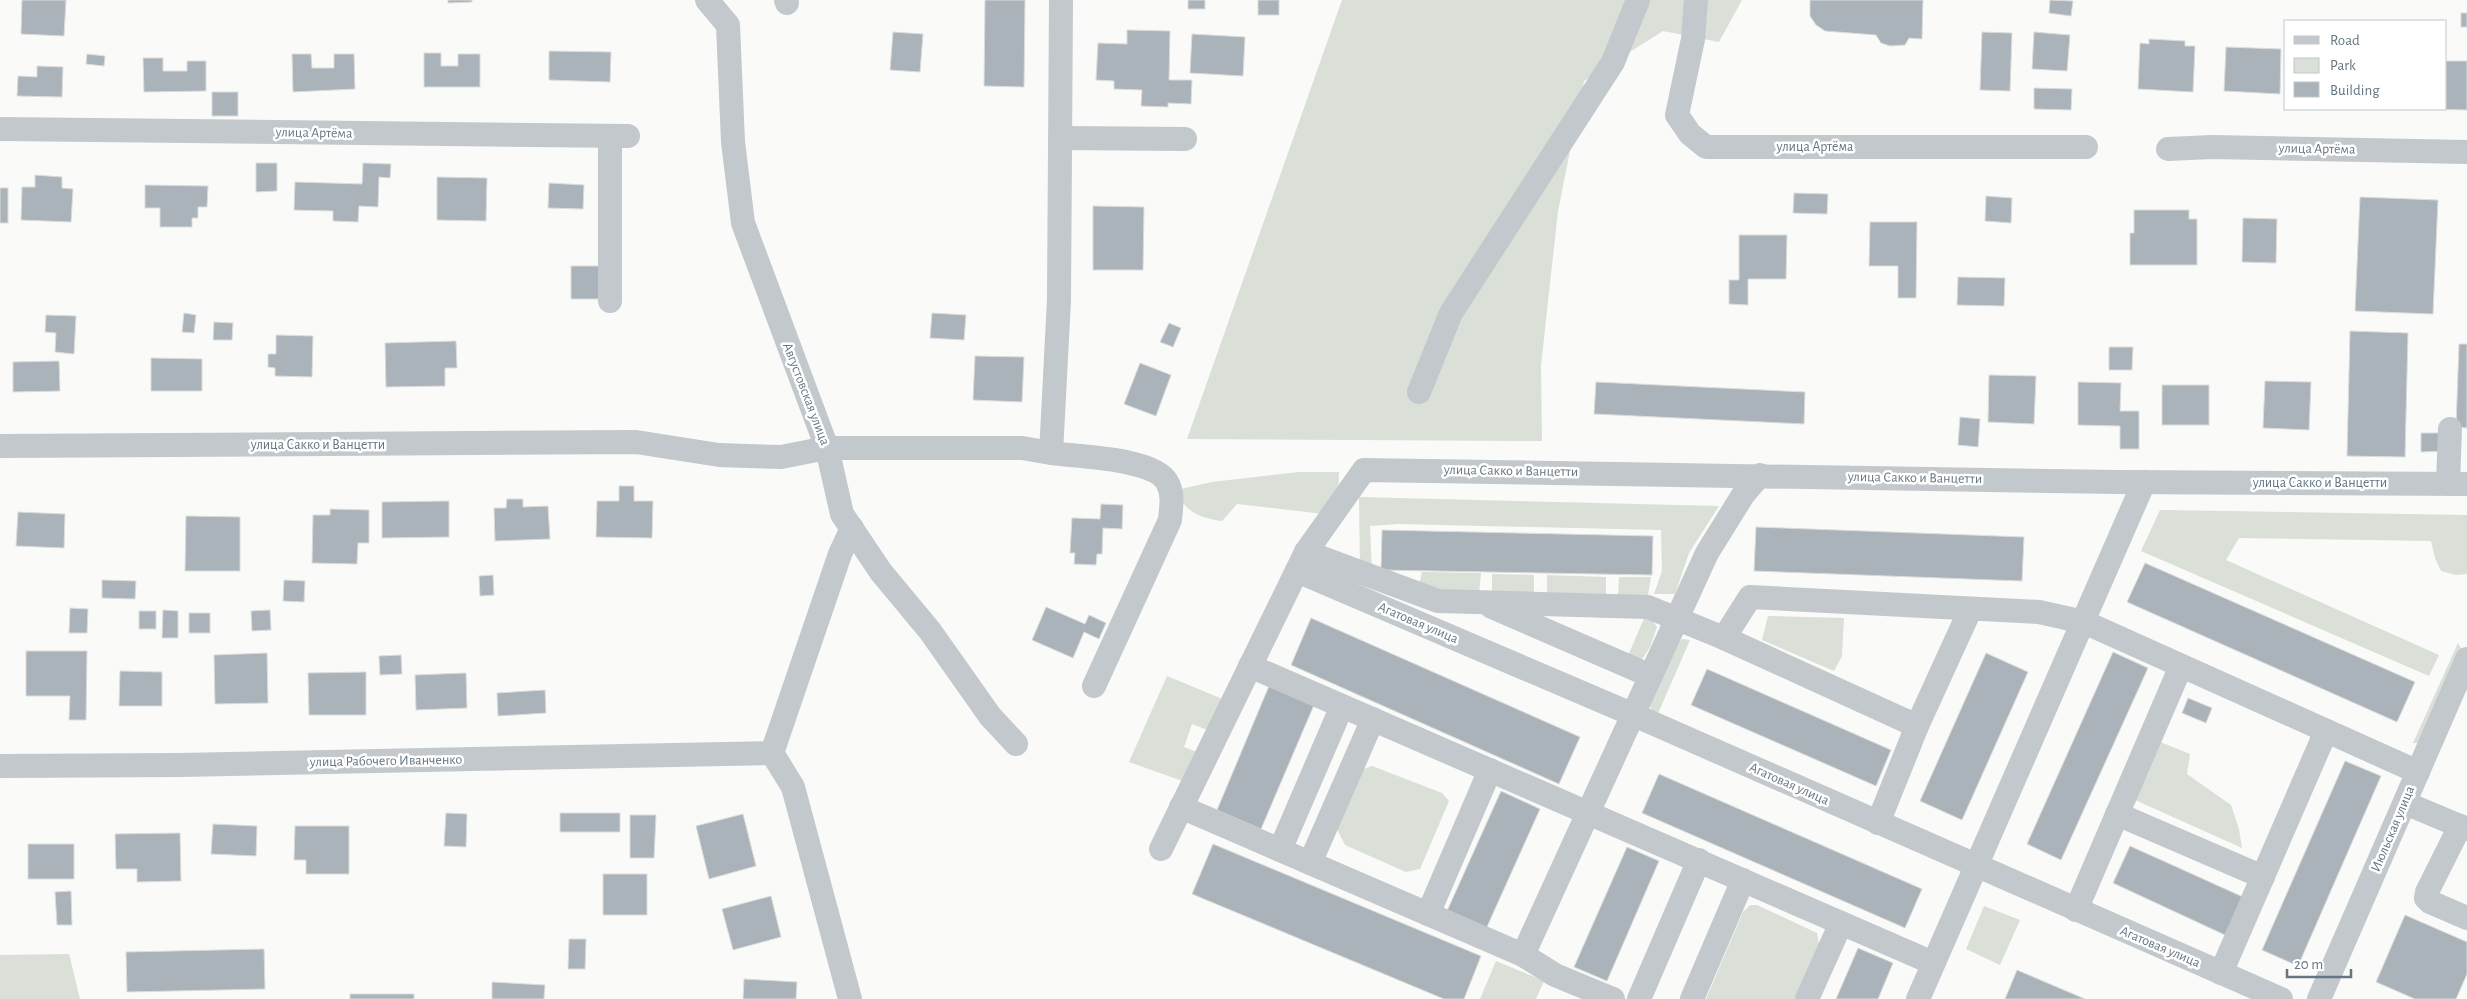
<svg xmlns="http://www.w3.org/2000/svg" width="2467" height="999" font-family="'Alegreya Sans',sans-serif">
<style>
.green{fill:#dadfd7}
.building{fill:#aab3b9;stroke:#dcdcda}
.lines{fill:none;stroke-linecap:round;stroke-linejoin:round}
.minor{stroke:#c3c8cc;stroke-width:24}
.labels{text-anchor:middle;dominant-baseline:central;stroke-width:5;stroke-linejoin:round;paint-order:stroke}
.street-label{font-size:14px;fill:#657683;stroke:#fff}
</style>
<rect width="100%" height="100%" fill="#fafaf8"/>
<g class="green">
<polygon points="1342,0 1742,0 1719,42 1663,31 1584,81 1558,211 1541,365 1542,441 1187,439"/>
<path d="M1299 472H1339L1338 496 1324 514 1237 504 1222 521C1199 518 1184 511 1176 490L1212 482Z"/>
<polygon points="1359,497 1719,506 1689,553 1675,594 1654,594 1662,571 1661,530 1398,524 1370,526 1372,575 1360,571"/>
<polygon points="2160,510 2467,515 2467,574 2456,575 2441,571 2435,558 2431,541 2239,538 2226,560 2439,655 2429,676 2141,551"/>
<polygon points="1422,572 1481,573 1479,594 1430,591 1419,585"/>
<polygon points="1492,574 1534,575 1534,593 1492,592"/>
<polygon points="1547,575 1606,577 1606,594 1547,593"/>
<polygon points="1619,577 1651,577 1648,595 1618,595"/>
<polygon points="1645,616 1651,618 1657,627 1650,647 1643,658 1638,660 1627,658"/>
<polygon points="1768,616 1844,618 1842,656 1834,671 1762,640"/>
<polygon points="1683,639 1690,640 1656,718 1649,705 1676,642"/>
<polygon points="2458,643 2464,653 2421,743 2413,743"/>
<polygon points="1167,676 1225,700 1210,731 1192,724 1184,747 1202,754 1188,783 1129,762"/>
<polygon points="2158,741 2190,754 2187,774 2231,805 2239,829 2242,848 2135,800"/>
<polygon points="1372,766 1442,793 1449,801 1420,869 1406,872 1345,845 1335,825 1358,771"/>
<polygon points="1750,905 1757,905 1817,933 1819,944 1795,999 1706,999 1743,912"/>
<polygon points="1984,906 2020,920 2000,965 1966,949"/>
<polygon points="69,954 80,999 0,999 0,955"/>
<polygon points="1496,961 1544,981 1536,999 1480,999"/>
</g>
<g class="building">
<polygon points="22,0 66,0 64,36 21,34"/>
<polygon points="448,0 472,0 472,2 448,3"/>
<polygon points="985,0 1025,0 1024,87 984,86"/>
<rect x="1188" y="0" width="17" height="9"/>
<rect x="1258" y="0" width="21" height="15"/>
<polygon points="1810,0 1923,0 1922,39 1909,38 1905,45 1890,46 1881,43 1876,35 1825,31 1816,25 1810,16"/>
<polygon points="2050,0 2073,1 2071,16 2049,13"/>
<rect x="2461" y="13" width="6" height="14"/>
<polygon points="1127,30 1170,31 1169,80 1192,80 1191,104 1168,103 1168,107 1141,106 1142,90 1114,89 1114,81 1096,80 1098,43 1127,44"/>
<polygon points="893,32 923,34 920,72 890,70"/>
<polygon points="1982,32 2012,33 2010,91 1980,90"/>
<polygon points="2034,32 2070,35 2067,71 2032,69"/>
<polygon points="1192,34 1245,37 1243,76 1190,73"/>
<polygon points="2149,39 2185,41 2185,46 2195,46 2193,92 2138,89 2140,43 2149,44"/>
<polygon points="2226,47 2281,49 2280,94 2224,91"/>
<polygon points="549,51 611,52 610,82 549,80"/>
<polygon points="424,53 441,53 441,66 458,66 458,54 480,54 480,87 424,87"/>
<polygon points="87,54 105,56 104,66 86,64"/>
<polygon points="292,54 311,54 312,68 334,68 334,54 354,54 355,89 293,92"/>
<polygon points="143,58 163,58 163,71 187,71 187,61 206,61 206,91 144,92"/>
<polygon points="2446,61 2467,61 2467,110 2420,109 2446,109"/>
<polygon points="37,66 63,67 62,97 17,96 18,76 37,77"/>
<polygon points="2034,88 2072,89 2071,110 2034,109"/>
<rect x="212" y="92" width="26" height="24"/>
<polygon points="256,163 277,163 277,191 256,192"/>
<polygon points="363,163 391,164 390,178 379,177 378,207 359,206 358,222 333,221 333,211 294,210 295,182 362,184"/>
<polygon points="35,175 62,177 62,188 73,189 71,222 21,220 22,187 35,187"/>
<polygon points="437,177 487,178 486,221 437,220"/>
<polygon points="549,183 584,185 583,209 548,208"/>
<polygon points="145,185 208,186 207,207 198,207 198,218 192,218 192,227 160,227 160,208 145,208"/>
<rect x="0" y="188" width="8" height="35"/>
<polygon points="1794,193 1828,194 1827,214 1793,213"/>
<polygon points="1986,196 2012,198 2011,223 1985,221"/>
<polygon points="2360,197 2438,200 2433,314 2355,311"/>
<polygon points="1093,206 1144,207 1143,270 1093,270"/>
<polygon points="2134,210 2189,210 2189,219 2197,219 2197,265 2130,265 2130,233 2134,233"/>
<polygon points="2243,218 2277,219 2276,263 2242,262"/>
<polygon points="1870,222 1917,222 1916,298 1898,298 1898,266 1869,266"/>
<polygon points="1739,235 1787,235 1786,279 1748,279 1748,305 1729,304 1729,280 1739,280"/>
<polygon points="571,266 601,266 600,299 571,299"/>
<polygon points="1958,277 2005,278 2004,306 1957,305"/>
<polygon points="184,313 196,315 194,333 182,332"/>
<polygon points="932,313 966,315 964,340 930,338"/>
<polygon points="46,315 76,316 74,354 55,352 56,333 45,332"/>
<polygon points="214,322 233,323 232,340 213,340"/>
<polygon points="1169,323 1181,328 1173,347 1160,342"/>
<polygon points="2350,331 2408,333 2405,457 2347,456"/>
<polygon points="276,335 313,336 312,377 275,376 275,368 268,367 268,354 276,354"/>
<polygon points="456,341 457,368 445,368 445,386 386,387 385,343"/>
<polygon points="2459,344 2467,344 2467,428 2456,427"/>
<polygon points="2109,347 2133,347 2132,370 2109,370"/>
<polygon points="975,356 1024,357 1022,402 973,400"/>
<polygon points="151,358 202,359 202,391 151,391"/>
<polygon points="59,361 60,391 13,392 13,362"/>
<polygon points="1140,363 1171,375 1156,416 1124,404"/>
<polygon points="1989,375 2036,376 2034,424 1988,422"/>
<polygon points="2265,381 2311,382 2309,430 2263,428"/>
<polygon points="1596,382 1805,392 1804,424 1594,414"/>
<polygon points="2078,382 2121,383 2120,411 2139,411 2139,449 2120,449 2120,426 2078,425"/>
<rect x="2162" y="385" width="47" height="40"/>
<polygon points="1960,417 1980,419 1978,447 1958,445"/>
<polygon points="2421,433 2445,433 2445,451 2421,452"/>
<polygon points="619,486 634,486 634,501 653,501 652,538 596,537 597,501 619,501"/>
<polygon points="507,499 523,499 523,507 548,506 550,539 495,541 494,508 506,508"/>
<polygon points="449,501 449,537 382,538 382,502"/>
<polygon points="1101,504 1123,505 1122,529 1103,528 1102,554 1097,554 1096,565 1074,564 1075,553 1070,553 1072,518 1100,519"/>
<polygon points="330,509 369,510 369,543 358,543 357,564 312,563 313,515 330,515"/>
<polygon points="18,512 65,514 64,548 16,546"/>
<polygon points="186,516 240,517 240,571 185,571"/>
<polygon points="1756,527 2024,537 2022,581 1754,571"/>
<polygon points="1382,530 1653,536 1652,575 1381,570"/>
<polygon points="2145,563 2415,682 2397,722 2127,602"/>
<polygon points="493,575 494,595 480,596 479,576"/>
<polygon points="102,580 136,581 135,599 102,598"/>
<polygon points="284,580 305,581 304,602 283,601"/>
<polygon points="1046,607 1085,624 1089,615 1106,623 1099,639 1084,632 1073,658 1032,640"/>
<polygon points="70,608 88,609 87,633 69,633"/>
<polygon points="163,610 178,611 178,638 162,638"/>
<polygon points="270,610 271,630 252,631 251,611"/>
<rect x="139" y="611" width="17" height="18"/>
<rect x="189" y="613" width="21" height="20"/>
<polygon points="1311,618 1580,737 1559,784 1291,665"/>
<polygon points="26,651 87,651 86,720 69,720 70,696 26,696"/>
<polygon points="2113,652 2148,668 2061,860 2027,844"/>
<polygon points="267,653 268,703 215,704 214,655"/>
<polygon points="1986,653 2028,672 1962,820 1920,801"/>
<polygon points="401,655 402,674 380,675 379,656"/>
<polygon points="1707,669 1891,750 1876,786 1691,705"/>
<polygon points="120,671 162,672 162,706 119,706"/>
<polygon points="366,672 366,715 309,715 308,673"/>
<polygon points="466,673 467,708 416,710 415,675"/>
<polygon points="1269,686 1314,705 1261,829 1217,810"/>
<polygon points="545,690 546,713 498,716 497,693"/>
<polygon points="2188,698 2212,708 2206,723 2182,713"/>
<polygon points="2345,761 2381,776 2298,966 2262,950"/>
<polygon points="1659,774 1922,889 1905,928 1642,813"/>
<polygon points="1501,791 1540,809 1486,929 1447,911"/>
<polygon points="446,813 467,814 466,847 444,846"/>
<rect x="560" y="813" width="60" height="19"/>
<polygon points="743,814 756,866 709,879 696,826"/>
<polygon points="630,815 656,815 654,858 630,858"/>
<polygon points="213,824 257,826 256,856 211,854"/>
<polygon points="295,826 349,826 349,874 306,874 306,860 294,860"/>
<polygon points="180,833 181,881 137,882 137,869 116,869 115,834"/>
<rect x="28" y="844" width="46" height="35"/>
<polygon points="1213,844 1481,956 1464,999 1444,999 1192,894"/>
<polygon points="2130,846 2243,897 2225,935 2113,883"/>
<polygon points="1627,847 1659,861 1607,981 1574,967"/>
<rect x="603" y="874" width="44" height="41"/>
<polygon points="71,891 72,925 57,925 55,892"/>
<polygon points="771,896 781,937 733,950 722,909"/>
<polygon points="2405,915 2467,942 2467,974 2456,999 2415,999 2376,982"/>
<polygon points="569,939 586,939 585,969 568,969"/>
<polygon points="1858,948 1893,963 1878,999 1836,999"/>
<polygon points="264,949 265,989 127,992 126,952"/>
<polygon points="2017,970 2085,999 2005,999"/>
<polygon points="744,979 797,982 796,999 743,999"/>
<polygon points="492,982 545,985 544,999 492,999"/>
<rect x="350" y="994" width="64" height="5"/>
</g>
<g class="lines">
<g class="minor">
<polyline points="707,0 728,25 733,142 743,223 827,448 842,514 881,572 930,631 990,716 1016,744"/>
<polyline points="786,0 787,3"/>
<path d="M1061 0 1059 300 1051 453C1078 457 1154 458 1167 482 1174 494 1171 508 1170 520L1094 686"/>
<polyline points="1696,0 1693,39 1677,115 1690,134 1706,147 2086,147"/>
<polyline points="0,129 628,136"/>
<polyline points="610,136 610,301"/>
<polyline points="1060,138 1185,139"/>
<polyline points="2168,149 2212,147 2467,152"/>
<polyline points="1419,392 1451,313 1613,62 1638,0"/>
<polyline points="0,446 636,442 719,455 781,457 827,448 1022,448 1051,453"/>
<polyline points="2448,484 2450,429"/>
<polyline points="1306,552 1438,601 1648,607 1724,638 1750,597 2039,612 2084,622 2418,772"/>
<polyline points="1297,571 1634,715 2281,999"/>
<polyline points="1492,607 1651,676"/>
<polyline points="1724,638 1917,726"/>
<polyline points="1250,666 1933,963"/>
<polyline points="1342,706 1280,850 1523,955 1555,975 1613,999"/>
<polyline points="772,753 793,787 850,999"/>
<polyline points="772,753 840,554 852,528"/>
<polyline points="0,766 179,765 772,753"/>
<polyline points="2405,803 2467,829"/>
<polyline points="1181,807 1280,850"/>
<polyline points="2117,814 2263,877"/>
<polyline points="1878,823 1917,726 1970,610"/>
<polyline points="2460,826 2427,892 2426,898 2430,902 2467,918"/>
<polyline points="1161,849 1306,552 1364,470 2117,482 2467,484"/>
<polyline points="1310,863 1373,719"/>
<polyline points="2076,910 2181,666"/>
<polyline points="1428,914 1490,770"/>
<polyline points="1523,955 1707,553 1743,495 1760,475"/>
<polyline points="2221,973 2326,731"/>
<polyline points="1639,999 1699,860"/>
<polyline points="1692,999 1743,880"/>
<polyline points="1807,999 1841,923"/>
<polyline points="1918,999 2144,482"/>
<polyline points="2319,999 2467,659"/>
</g>
</g>
<g class="labels">
<g class="street-label">
<text transform="translate(314 133) rotate(1)">улица Артёма</text>
<text x="1815" y="147">улица Артёма</text>
<text transform="translate(2317 149) rotate(1)">улица Артёма</text>
<text transform="translate(806 394) rotate(69)">Августовская улица</text>
<text x="318" y="445">улица Сакко и Ванцетти</text>
<text transform="translate(1511 471) rotate(1)">улица Сакко и Ванцетти</text>
<text transform="translate(1915 478) rotate(1)">улица Сакко и Ванцетти</text>
<text x="2320" y="483">улица Сакко и Ванцетти</text>
<text transform="translate(1418 623) rotate(23)">Агатовая улица</text>
<text transform="translate(386 761) rotate(-1)">улица Рабочего Иванченко</text>
<text transform="translate(1789 784) rotate(24)">Агатовая улица</text>
<text transform="translate(2393 829) rotate(-67)">Июльская улица</text>
<text transform="translate(2160 947) rotate(23)">Агатовая улица</text>
</g>
</g>
<rect x="2284" y="20" width="162" height="90" fill="#ffffff" stroke="#c1c8cd"/>
<rect x="2294" y="36" width="25" height="8" fill="#c3c8cc" stroke="#c1c8cd"/>
<text x="2330" y="45" font-size="15" fill="#657683">Road</text>
<rect x="2294" y="58" width="25" height="15" fill="#dadfd7" stroke="#c1c8cd"/>
<text x="2330" y="70" font-size="15" fill="#657683">Park</text>
<rect x="2294" y="82" width="25" height="15" fill="#aab3b9" stroke="#c1c8cd"/>
<text x="2330" y="95" font-size="15" fill="#657683">Building</text>
<path d="M2287 969v8h64v-8" fill="none" stroke="#657683" stroke-width="2.5"/>
<text x="2294" y="969" font-size="15" fill="#657683" stroke="#ffffff" stroke-width="4" paint-order="stroke">20 m</text>
</svg>
